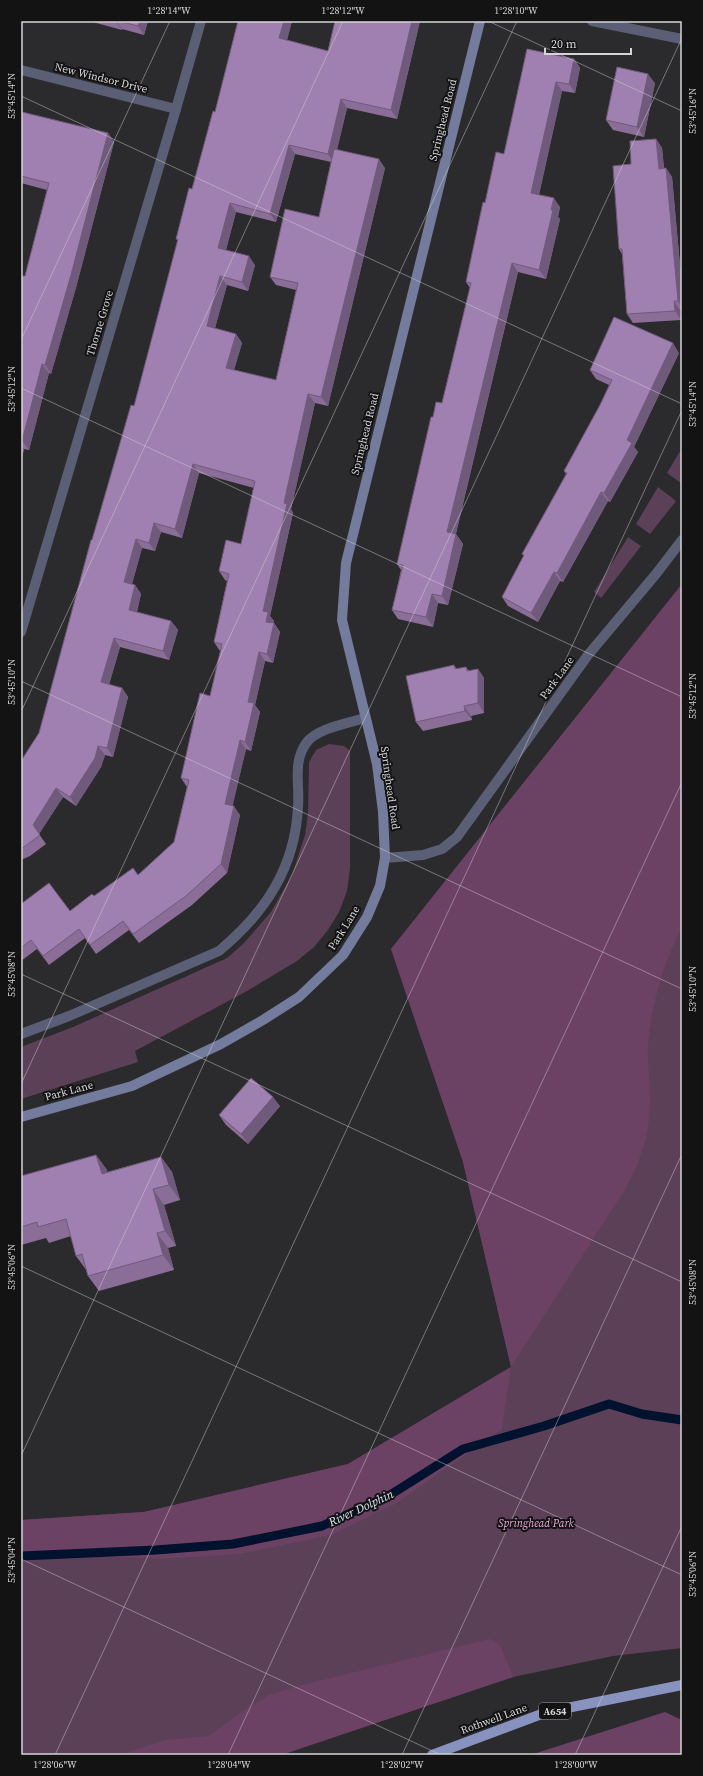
<svg xmlns="http://www.w3.org/2000/svg" width="703" height="1776" font-family="'Source Serif 4',serif">
<style>
.green{fill:#5c4057}
.forest{fill:#6b4164}
.lines{fill:none;stroke-linecap:round;stroke-linejoin:round}
.stream{stroke:#00122d;stroke-width:9}
.street{stroke:#5a5f75;stroke-width:10}
.secondary{stroke:#747c9e;stroke-width:10}
.primary{stroke:#8892be;stroke-width:10}
.wall{fill:#8a6e97;fill-rule:evenodd}
.shaded-wall{fill:#705a7b}
.building{fill:#a080b0;stroke:#705a7b}
.ticks{fill:none;stroke:#d5d4d6;stroke-width:1;stroke-opacity:0.45}
.labels{text-anchor:middle;dominant-baseline:central;stroke-width:4;stroke-linejoin:round;paint-order:stroke}
.shield{fill:#131314;stroke:#9b9a9c;stroke-width:1}
.shield-label{font-size:10px;font-weight:bold;fill:#d5d4d6}
.street-label{font-size:11px;fill:#d5d4d6;stroke:#131314}
.park-label{font-size:11px;font-style:italic;fill:#eaa5dd;stroke:#131314}
.water-label{font-size:12px;font-style:italic;fill:#dbe5f3;stroke:#131314}
.neatline{fill:none;stroke:#d5d4d6;stroke-width:1.5}
.ticks-label{font-size:10px;text-anchor:middle;fill:#d5d4d6}
</style>
<rect width="100%" height="100%" fill="#2b2a2d"/>
<g class="green">
<polygon points="682,448 682,484 667,473"/>
<polygon points="658,487 676,501 650,534 636,524"/>
<polygon points="628,537 641,546 601,598 594,592"/>
<polygon points="682,584 682,1648 613,1656 513,1677 281,1755 21,1755 21,1520 144,1512 348,1464 511,1367 463,1162 391,949"/>
<polygon points="329,744 344,746 350,751 350,869 347,891 339,912 328,930 314,947 297,961 247,991 135,1051 138,1062 21,1099 21,1047 73,1027 227,958 243,944 271,912 292,875 305,835 308,813 309,762 316,750"/>
</g>
<g class="forest">
<path d="M682 584V927C663 965 651 1004 648 1047 647 1062 650 1077 650 1092 652 1128 642 1160 624 1191L511 1367 502 1429 395 1504 331 1535 240 1554 161 1559 21 1553V1520L144 1512 348 1464 511 1367 463 1162 391 949Z"/>
<polygon points="490,1639 500,1645 513,1677 281,1755 119,1755 166,1740 209,1736 240,1713 269,1695 298,1686"/>
<polygon points="665,1712 682,1720 682,1755 530,1755"/>
</g>
<g class="lines">
<polyline class="stream" points="21,1556 156,1550 233,1544 322,1526 390,1495 463,1449 544,1426 609,1404 642,1414 682,1420"/>
<g class="street">
<polyline points="592,21 682,39"/>
<polyline points="21,70 176,109"/>
<polyline points="21,632 176,109 201,21"/>
<polyline points="385,858 423,855 442,849 457,837 588,655 656,574 682,540"/>
<path d="M21 1034 69 1016 219 951C265 913 295 868 298 807 300 784 292 762 307 742 318 728 349 723 365 718"/>
</g>
<polyline class="secondary" points="21,1117 132,1086 221,1044 263,1020 299,997 343,955 367,917 380,886 385,858 383,812 377,764 342,620 346,563 480,21"/>
<polyline class="primary" points="432,1755 547,1712 682,1685"/>
</g>
<g class="wall">
<polygon points="89,21 148,21 144,35 122,29 122,30"/>
<path d="M238 21H292L287 40 328 51 335 21H420L397 119 347 108 337 149 385 168 328 406 315 403 291 509 293 513 270 616 274 621V623L280 632 273 663 265 661 255 705 260 712 251 751 246 749 232 806 240 815 227 873 192 905 139 943 129 930 96 954 85 938 49 965 37 949 21 961V904L70 911 94 896 138 875 174 842 187 787 181 778 210 696 221 651H220L214 642 227 581 225 580 219 571 241 544 254 488 199 473 182 538 161 532 155 551 142 548 132 584 135 585 141 594 137 612 171 621 178 630 169 660 120 647 109 685 122 688 128 697 113 757 105 755 101 767 76 806 63 797 39 834 46 844 30 856 21 860V761L39 733 92 540 134 406 178 241 176 239 192 189 215 112ZM295 154 331 162 319 217 270 277 276 285 296 290 276 380 234 370 242 343 236 334 215 328 227 285 248 291 255 265 226 250 236 212 276 222Z"/>
<polygon points="527,49 574,59 580,68 575,93 562,91 539,195 560,207 558,217 560,219 546,279 518,272 456,534 463,544 448,605 438,603 433,627 398,619 392,610 401,570 397,564 433,417 442,403 470,288 466,282 485,203 504,154"/>
<polygon points="655,83 644,137 613,130 606,120"/>
<polygon points="21,114 108,133 114,142 77,284 51,374 49,373 29,450 24,449 21,461 21,281 25,276 47,190 21,183"/>
<polygon points="656,139 662,148 664,168 666,168 672,177 682,287 682,310 680,310 681,320 633,323 627,314 622,254 619,249 631,164"/>
<polygon points="679,353 634,447 638,452 610,502 608,501 563,582 560,581 538,622 508,606 502,597 524,556 522,554 566,474 564,471 600,405 609,385 596,379 590,370"/>
<polygon points="454,665 457,669 466,667 469,671 478,669 484,678 484,713 471,716 472,720 423,731 416,722"/>
<polygon points="280,1106 248,1144 226,1125 219,1115"/>
<polygon points="96,1155 107,1170 107,1172 161,1157 172,1172 180,1200 164,1205 176,1246 168,1248 174,1270 99,1291 88,1276 87,1271 76,1256 71,1236 49,1243 46,1238 21,1245 21,1176"/>
</g>
<g class="shaded-wall">
<polygon points="116,21 122,29 122,30 116,22"/>
<polygon points="140,21 148,21 144,35 138,26"/>
<polygon points="284,21 292,21 285,47 279,38"/>
<polygon points="412,21 420,21 397,119 391,110"/>
<polygon points="574,59 580,68 575,93 569,84"/>
<polygon points="648,74 655,83 644,137 637,127"/>
<polygon points="556,82 562,91 537,202 531,193"/>
<polygon points="341,99 347,108 334,163 328,154"/>
<polygon points="108,133 114,142 77,284 51,374 45,365"/>
<polygon points="656,139 662,148 665,177 659,169"/>
<polygon points="289,145 295,154 276,222 270,214"/>
<polygon points="379,159 385,168 328,406 321,397"/>
<polygon points="666,168 672,177 682,287 682,307 678,301"/>
<polygon points="554,198 560,207 558,217 560,219 546,279 539,270"/>
<polygon points="230,203 236,212 224,257 218,248"/>
<polygon points="249,256 255,265 248,291 242,282"/>
<polygon points="512,263 518,272 454,541 447,532"/>
<polygon points="220,276 227,285 213,335 207,326"/>
<polygon points="674,301 680,310 681,320 675,311"/>
<polygon points="236,334 242,343 232,377 226,368"/>
<polygon points="673,343 679,353 634,447 638,452 610,502 604,493 627,440"/>
<polygon points="42,364 49,373 29,450 22,441"/>
<polygon points="308,394 315,403 291,509 293,513 270,616 274,621 272,630 266,622 263,611 284,503"/>
<polygon points="21,445 24,449 21,461"/>
<polygon points="193,464 199,473 182,538 175,529"/>
<polygon points="601,492 608,501 563,582 557,573"/>
<polygon points="154,523 161,532 155,551 149,543"/>
<polygon points="456,534 463,544 448,605 442,596"/>
<polygon points="136,539 142,548 130,591 124,582"/>
<polygon points="554,572 560,581 538,622 531,613"/>
<polygon points="135,585 141,594 135,618 129,610"/>
<polygon points="432,594 438,603 433,627 426,617"/>
<polygon points="171,621 178,630 169,660 163,651"/>
<polygon points="274,623 280,632 273,663 267,654"/>
<polygon points="114,638 120,647 107,691 101,682"/>
<polygon points="259,652 265,661 255,705 260,712 251,751 245,742 248,702"/>
<polygon points="478,669 484,678 484,713 478,703"/>
<polygon points="122,688 128,697 113,757 107,748"/>
<polygon points="464,706 471,716 472,720 465,711"/>
<polygon points="240,740 246,749 231,813 225,804"/>
<polygon points="98,746 105,755 101,767 76,806 70,797"/>
<polygon points="56,788 63,797 39,834 33,825"/>
<polygon points="234,806 240,815 227,873 221,864"/>
<polygon points="273,1097 280,1106 248,1144 241,1134"/>
<polygon points="96,1155 107,1170 112,1189 102,1174"/>
<polygon points="161,1157 172,1172 180,1200 169,1185"/>
<polygon points="153,1189 164,1205 176,1246 165,1231"/>
<polygon points="157,1233 168,1248 174,1270 163,1255"/>
</g>
<g class="building">
<polygon points="118,21 140,21 138,26"/>
<polygon points="238,21 284,21 279,38 328,51 335,21 412,21 391,110 341,99 328,154 289,145 270,214 230,203 218,248 249,256 242,282 220,276 207,326 236,334 226,368 276,380 298,283 270,277 285,209 319,217 334,149 379,159 321,397 308,394 284,503 287,504 263,611 268,612 266,622 274,623 267,654 259,652 248,702 254,703 245,742 240,740 225,804 234,806 221,864 186,896 133,934 123,921 90,945 79,929 43,956 31,940 21,948 21,904 49,883 70,911 92,894 94,896 133,868 138,875 174,842 189,780 181,778 200,693 210,696 222,644 214,642 229,574 219,571 226,540 241,544 255,481 193,464 175,529 154,523 149,543 136,539 124,582 135,585 129,610 171,621 163,651 114,638 101,682 122,688 107,748 98,746 95,758 70,797 56,788 33,825 40,835 24,847 21,849 21,761 39,733 91,540 92,540 131,405 134,406 178,239 176,239 189,188 192,189 213,111 215,112"/>
<polygon points="527,49 574,59 569,84 556,82 531,193 554,198 551,210 553,210 539,270 512,263 447,532 456,534 442,596 432,594 426,617 392,610 403,565 397,564 431,417 433,417 436,402 442,403 471,283 466,282 483,202 485,203 496,152 504,154"/>
<polygon points="617,67 648,74 637,127 606,120"/>
<polygon points="22,112 108,133 71,275 45,365 42,364 22,441 21,441 21,281 22,276 25,276 49,183 21,176 21,114"/>
<polygon points="656,139 659,169 666,168 678,301 674,301 675,311 627,314 622,249 619,249 613,166 631,164 630,141"/>
<polygon points="614,317 673,343 627,440 632,443 604,493 601,492 557,573 554,572 531,613 502,597 524,555 522,554 567,473 564,471 600,405 612,380 590,370"/>
<polygon points="454,665 455,669 466,667 467,671 478,669 478,703 464,706 465,711 416,722 406,676"/>
<polygon points="251,1078 273,1097 241,1134 219,1115"/>
<polygon points="96,1155 102,1174 161,1157 169,1185 153,1189 165,1231 157,1233 163,1255 88,1276 82,1254 76,1256 66,1219 38,1227 37,1222 21,1227 21,1176"/>
</g>
<path class="ticks" d="M488 21 682 111M21 96 682 404M21 340 170 21M21 388 682 697M21 681 682 989M21 712 343 21M21 974 682 1282M21 1084 517 21M21 1266 682 1575M21 1456 682 38M21 1559 441 1755M55 1755 682 410M228 1755 682 782M402 1755 682 1154M575 1755 682 1526"/>
<g class="labels">
<rect class="shield" x="539" y="1703" width="32" height="16" rx="3"/>
<g class="shield-label">
<text x="555" y="1711">A654</text>
</g>
<g class="street-label">
<text transform="translate(101 78) rotate(14)">New Windsor Drive</text>
<text transform="translate(443 120) rotate(-76)">Springhead Road</text>
<text transform="translate(100 323) rotate(-73)">Thorne Grove</text>
<text transform="translate(365 434) rotate(-76)">Springhead Road</text>
<text transform="translate(557 678) rotate(-54)">Park Lane</text>
<text transform="translate(390 788) rotate(82)">Springhead Road</text>
<text transform="translate(344 928) rotate(-58)">Park Lane</text>
<text transform="translate(69 1091) rotate(-15)">Park Lane</text>
<text transform="translate(494 1719) rotate(-20)">Rothwell Lane</text>
</g>
<g class="park-label">
<text x="536" y="1523">Springhead Park</text>
</g>
<g class="water-label">
<text transform="translate(361 1508) rotate(-25)">River Dolphin</text>
</g>
</g>
<rect width="703" height="1776" fill="none" stroke="#131314" stroke-width="44"/>
<path d="M545 48v6h86v-6" fill="none" stroke="#d5d4d6" stroke-width="2"/>
<text x="551" y="48" font-size="12" fill="#d5d4d6" stroke="#131314" stroke-width="3" paint-order="stroke">20 m</text>
<rect x="22" y="22" width="659" height="1732" class="neatline"/>
<g class="ticks-label">
<text x="169" y="14">1°28'14"W</text>
<text x="343" y="14">1°28'12"W</text>
<text x="516" y="14">1°28'10"W</text>
<text transform="translate(11 96) rotate(-90)" y="4">53°45'14"N</text>
<text transform="translate(692 111) rotate(-90)" y="4">53°45'16"N</text>
<text transform="translate(11 389) rotate(-90)" y="4">53°45'12"N</text>
<text transform="translate(692 404) rotate(-90)" y="4">53°45'14"N</text>
<text transform="translate(11 682) rotate(-90)" y="4">53°45'10"N</text>
<text transform="translate(692 696) rotate(-90)" y="4">53°45'12"N</text>
<text transform="translate(11 974) rotate(-90)" y="4">53°45'08"N</text>
<text transform="translate(692 989) rotate(-90)" y="4">53°45'10"N</text>
<text transform="translate(11 1267) rotate(-90)" y="4">53°45'06"N</text>
<text transform="translate(692 1282) rotate(-90)" y="4">53°45'08"N</text>
<text transform="translate(11 1560) rotate(-90)" y="4">53°45'04"N</text>
<text transform="translate(692 1574) rotate(-90)" y="4">53°45'06"N</text>
<text x="55" y="1768">1°28'06"W</text>
<text x="229" y="1768">1°28'04"W</text>
<text x="402" y="1768">1°28'02"W</text>
<text x="576" y="1768">1°28'00"W</text>
</g>
</svg>
